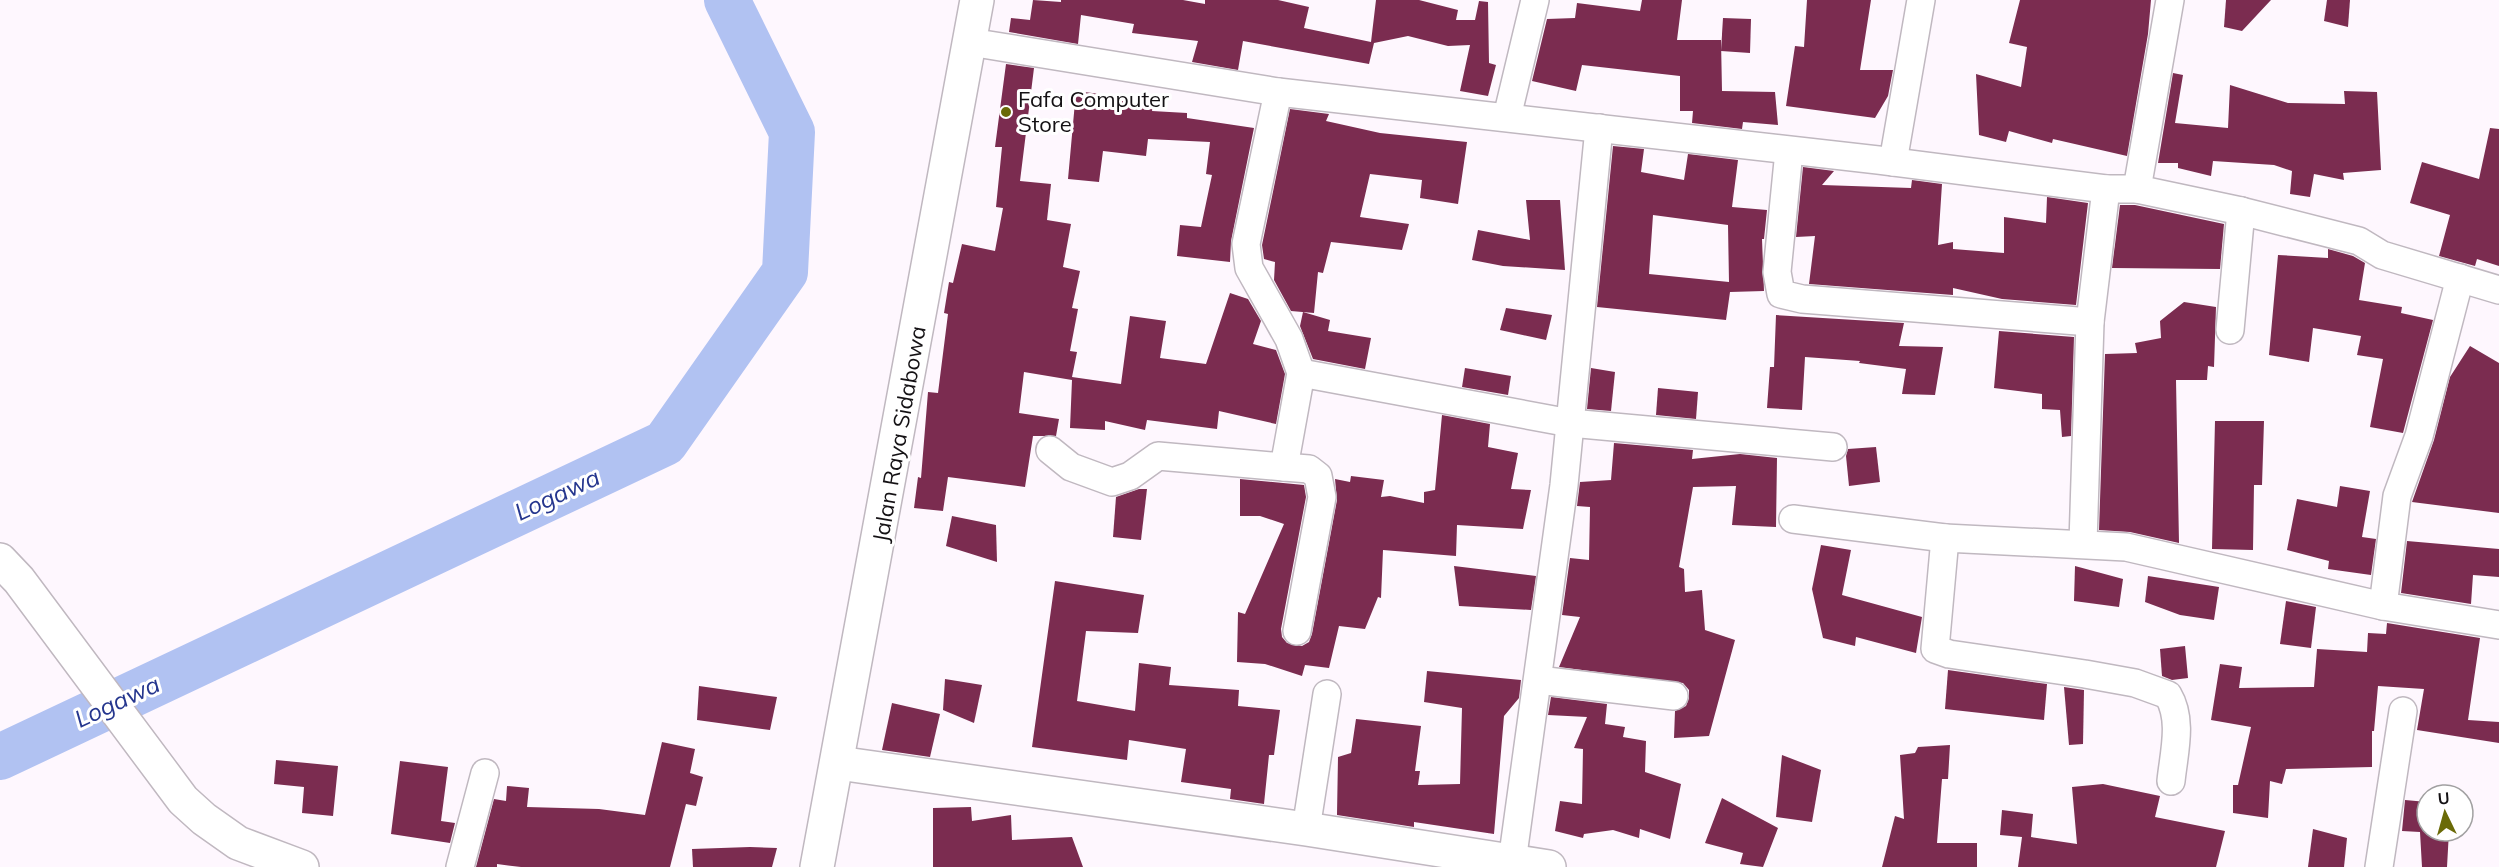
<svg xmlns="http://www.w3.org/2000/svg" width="2499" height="867" font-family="Mulish,sans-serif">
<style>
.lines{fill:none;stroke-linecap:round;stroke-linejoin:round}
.river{stroke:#b1c2f2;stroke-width:46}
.building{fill:#7b2c50;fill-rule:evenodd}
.street-casing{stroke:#c0b8c0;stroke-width:30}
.primary-casing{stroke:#c0b8c0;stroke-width:36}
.highway-casing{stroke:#c0b8c0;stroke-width:36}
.street{stroke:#fff;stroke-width:27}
.primary{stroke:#fff;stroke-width:33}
.highway{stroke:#fff;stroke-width:33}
.poi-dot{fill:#6a6a07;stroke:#fff;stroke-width:2}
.labels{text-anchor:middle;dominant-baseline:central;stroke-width:6;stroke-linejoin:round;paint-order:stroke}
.poi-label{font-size:22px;fill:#141114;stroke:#fff;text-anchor:start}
.street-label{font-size:22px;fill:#141114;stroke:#fff}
.water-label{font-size:24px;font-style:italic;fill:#25368e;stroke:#fff}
</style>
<rect width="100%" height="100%" fill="#fef7fe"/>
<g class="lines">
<polyline class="river" points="0,757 665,443 785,272 792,132 727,0"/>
</g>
<g class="building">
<polygon points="1033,0 1061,2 1061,0 1183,0 1205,4 1205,0 1278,0 1309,7 1304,28 1371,42 1376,0 1419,0 1458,10 1456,20 1475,20 1479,1 1488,2 1489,63 1496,65 1488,96 1460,91 1470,45 1448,46 1408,36 1374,43 1369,64 1243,41 1238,70 1192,62 1198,41 1132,33 1134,24 1081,15 1078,44 1009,32 1011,18 1030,20"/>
<polygon points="1642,0 1682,0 1677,40 1721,40 1722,91 1775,92 1778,125 1743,122 1742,129 1692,123 1693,111 1680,111 1680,76 1582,65 1576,91 1532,81 1547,19 1575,18 1577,3 1640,11"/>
<polygon points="1807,0 1871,0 1860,70 1893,70 1888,96 1875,118 1786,106 1795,46 1804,47"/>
<polygon points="2020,0 2151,0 2148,34 2127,156 2053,139 2052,143 2009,131 2006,142 1979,135 1976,74 2021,87 2027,47 2009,43"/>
<polygon points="2226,0 2271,0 2242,31 2224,27"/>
<polygon points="2327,0 2350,0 2348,27 2324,21"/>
<polygon points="1723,18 1751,19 1750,53 1721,51"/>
<polygon points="1006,64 1034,68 1020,181 1051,184 1047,220 1071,224 1063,267 1080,271 1072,308 1078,309 1070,351 1077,352 1072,377 1121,384 1130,316 1166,321 1160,358 1206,364 1230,293 1248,299 1261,321 1253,344 1276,350 1285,374 1276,424 1219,411 1217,429 1147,420 1145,430 1105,421 1105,430 1070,428 1072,380 1024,372 1019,413 1059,419 1056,436 1033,436 1025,487 948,477 943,511 914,508 918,477 921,478 928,392 938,393 948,314 944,313 949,282 953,283 962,244 995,251 1003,208 996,207 1002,147 995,147"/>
<polygon points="2173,73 2183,75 2175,123 2228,128 2230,85 2288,103 2345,104 2344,91 2377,92 2381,170 2343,173 2344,180 2314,174 2310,197 2290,194 2292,171 2274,165 2213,161 2211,176 2178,168 2178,163 2158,163"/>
<polygon points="1076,91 1108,95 1107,99 1153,105 1152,111 1187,113 1187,118 1254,128 1231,241 1230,262 1177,256 1180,225 1201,227 1212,175 1206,174 1210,142 1148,139 1146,156 1103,151 1099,182 1068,179"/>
<polygon points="1290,109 1329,114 1326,121 1380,133 1467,142 1458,204 1420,198 1422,180 1370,174 1360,217 1409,224 1402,250 1331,242 1323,273 1318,272 1314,313 1291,311 1274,280 1275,262 1264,259 1262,245"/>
<polygon points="2490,128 2499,129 2499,266 2477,259 2475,266 2439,256 2450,215 2410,203 2422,162 2479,179"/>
<path d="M1613 146 1644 149 1641 172 1684 180 1688 154 1738 160 1732 207 1767 210 1764 239H1762L1764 291 1730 292 1726 320 1597 307ZM1653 215 1728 225 1729 282 1649 274Z"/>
<polygon points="1803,167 1834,171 1822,185 1911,188 1912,180 1942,184 1938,245 1953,242 1953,249 2004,253 2004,217 2046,223 2047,197 2088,203 2076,305 2002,299 1953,288 1953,295 1809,284 1815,236 1796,237"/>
<polygon points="1526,200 1560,200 1565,270 1503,266 1472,260 1478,230 1530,240"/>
<polygon points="2120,205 2135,205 2224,224 2220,269 2112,268"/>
<polygon points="2328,249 2353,256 2365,263 2359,300 2402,307 2401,313 2433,320 2403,433 2370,427 2383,359 2357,355 2361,336 2313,328 2309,362 2269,355 2278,255 2328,258"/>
<polygon points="2184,302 2216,307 2214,367 2208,366 2207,380 2176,380 2179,543 2130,532 2099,530 2105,354 2137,353 2135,343 2161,338 2160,321"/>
<polygon points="1506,308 1552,315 1546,340 1500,330"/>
<polygon points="1303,312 1330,320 1328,331 1371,338 1365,369 1313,359 1300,326"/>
<polygon points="1776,315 1904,323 1899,346 1943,347 1935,395 1902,394 1906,369 1859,363 1860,361 1805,357 1802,410 1767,408 1770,367 1774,367"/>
<polygon points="1999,331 2074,337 2071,436 2062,437 2060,410 2042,409 2042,394 1994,388"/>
<polygon points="2470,346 2499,363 2499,513 2412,502 2434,440 2450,377"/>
<polygon points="1465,368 1511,376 1508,395 1462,387"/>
<polygon points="1591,368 1615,372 1611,411 1587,409"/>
<polygon points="1658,388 1698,392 1696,419 1656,415"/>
<polygon points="1442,415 1490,424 1488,447 1518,453 1511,489 1531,490 1523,529 1457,525 1456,556 1383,550 1381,598 1378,597 1365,629 1339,626 1329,668 1305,665 1302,676 1265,664 1237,662 1238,612 1245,614 1284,524 1260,516 1240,516 1240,479 1304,485 1306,497 1281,629 1282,637 1287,643 1302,646 1309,642 1312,634 1337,500 1335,479 1350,482 1351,476 1384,480 1381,497 1390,496 1424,503 1424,492 1435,490"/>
<polygon points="2215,421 2264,421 2262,485 2254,485 2253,550 2212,549"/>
<polygon points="1614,443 1693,450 1692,459 1740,454 1777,458 1776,527 1732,525 1736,486 1693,487 1679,567 1684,569 1685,592 1702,590 1705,630 1735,640 1709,736 1674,738 1675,711 1686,706 1689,698 1689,690 1683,683 1559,667 1580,617 1562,615 1570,558 1589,560 1590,507 1577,506 1580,482 1611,480"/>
<polygon points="1876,447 1880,482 1849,486 1846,456 1848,449"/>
<polygon points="2340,486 2370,491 2362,537 2376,539 2371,575 2328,569 2329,561 2287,550 2297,499 2337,507"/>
<polygon points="1139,489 1147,489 1141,540 1113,537 1116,497"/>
<polygon points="952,516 996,525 997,562 946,546"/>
<polygon points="2407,541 2499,549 2499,577 2473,575 2471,604 2401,593"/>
<polygon points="1821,545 1851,550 1842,595 1922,617 1916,653 1856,637 1855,646 1823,638 1812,589"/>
<polygon points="1454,566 1536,576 1531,610 1459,606"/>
<polygon points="2075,566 2123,579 2119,607 2074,601"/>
<polygon points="2148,576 2219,587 2214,620 2180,615 2145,602"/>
<polygon points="1055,581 1144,595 1138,633 1086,631 1077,701 1135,711 1139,663 1171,667 1169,685 1239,690 1238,706 1280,710 1274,755 1269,755 1264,804 1230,799 1231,789 1181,782 1186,749 1129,740 1127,760 1032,747"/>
<polygon points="2286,601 2316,607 2311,648 2280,644"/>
<polygon points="2387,623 2480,638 2468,720 2499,722 2499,743 2417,730 2424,689 2378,686 2374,731 2372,731 2372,767 2286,769 2282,784 2270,781 2268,818 2233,813 2233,785 2238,785 2251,727 2211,720 2220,664 2242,667 2239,688 2314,687 2317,649 2367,652 2368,633 2386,634"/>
<polygon points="2185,646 2188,678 2172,680 2162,676 2160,649"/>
<polygon points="1948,670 2047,684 2044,720 1945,709"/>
<polygon points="1427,671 1521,680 1519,698 1504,716 1494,834 1414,822 1414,827 1337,815 1338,757 1351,753 1356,719 1421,726 1415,771 1420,771 1418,785 1460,784 1462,708 1424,702"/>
<polygon points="945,679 982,685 974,723 943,710"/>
<polygon points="699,686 777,697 770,730 697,720"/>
<polygon points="2064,687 2084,690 2083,744 2069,745"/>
<polygon points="1551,697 1607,704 1605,724 1625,727 1623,737 1646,741 1645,772 1681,784 1670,839 1640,829 1639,838 1613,830 1584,834 1583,838 1555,831 1560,801 1582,804 1583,749 1574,748 1587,717 1548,715"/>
<polygon points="892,703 940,714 930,757 882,750"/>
<polygon points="662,742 695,749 690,773 703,777 696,806 686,804 670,867 521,867 497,864 497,867 476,867 494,799 506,801 507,786 529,788 527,807 599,809 645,815"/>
<polygon points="1950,745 1948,779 1942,779 1937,843 1977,843 1977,867 1882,867 1895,816 1904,819 1900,755 1915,753 1918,747"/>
<polygon points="1782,755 1821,770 1812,822 1776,817"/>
<polygon points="276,760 338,766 333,816 302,813 304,787 274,784"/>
<polygon points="400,761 448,767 441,821 455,823 450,843 391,834"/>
<polygon points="2103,784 2160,796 2155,817 2225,831 2216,867 2018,867 2022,837 2000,835 2002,810 2033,814 2031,837 2077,844 2072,787"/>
<polygon points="1722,798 1778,828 1763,867 1740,864 1743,853 1705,843"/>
<polygon points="2405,800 2427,802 2427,831 2449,831 2447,867 2422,867 2420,832 2402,831"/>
<polygon points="971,807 972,821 1011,815 1012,840 1072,837 1083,867 933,867 933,808"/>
<polygon points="2313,829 2347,838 2344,867 2308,867"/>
<polygon points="750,847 777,848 772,867 693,867 692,849"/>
</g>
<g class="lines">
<defs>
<g id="street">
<polyline points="970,42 1278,92 1878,160 2106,189 2137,189 2241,211 2359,241 2382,255 2499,290"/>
<polyline points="1278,92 1246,244 1249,268 1289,339 1301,373"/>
<polyline points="1507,117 1535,0"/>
<polyline points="1789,151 1777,272 1781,294 1802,299 2090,322"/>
<polyline points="1893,162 1921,0"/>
<polyline points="2137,189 2170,0"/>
<polyline points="2230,330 2241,211"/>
<polyline points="1050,450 1071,467 1112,482 1130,476 1158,456 1284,467 1301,373 1570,423 1833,447"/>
<polyline points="1284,467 1309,469 1318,476 1322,497 1297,631"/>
<polyline points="1793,519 1945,538"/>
<polyline points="2083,543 2090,322 2106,189"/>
<polyline points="2383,606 2397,496 2419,436 2460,278"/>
<polyline points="1538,680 1674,696"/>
<path d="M2171 781C2174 752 2183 720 2168 695L2135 683 2085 674 1949 654 1935 649 1945 538 2126 547 2383 606 2499 625"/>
<polyline points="1306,829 1327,694"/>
<polyline points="1512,862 1564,485 1599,128"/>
<polyline points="460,867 485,773"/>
<polyline points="2379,867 2403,711"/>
</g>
<polyline id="primary" points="838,763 1306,829 1549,867"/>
<g id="highway">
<polyline points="0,560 19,580 183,800 204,819 238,843 302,867"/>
<polyline points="817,867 977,0"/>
</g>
</defs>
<use href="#street" class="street-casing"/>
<use href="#primary" class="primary-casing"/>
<use href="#highway" class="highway-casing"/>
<use href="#street" class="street"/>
<use href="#primary" class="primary"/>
<use href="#highway" class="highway"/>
</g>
<circle class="poi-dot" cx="1006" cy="112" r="6"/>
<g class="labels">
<g class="poi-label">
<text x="1018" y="99">Fafa Computer<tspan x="1018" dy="25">Store</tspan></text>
</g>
<g class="street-label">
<text transform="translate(899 434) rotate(-80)">Jalan Raya Sidabowa</text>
</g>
<g class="water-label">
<text transform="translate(557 494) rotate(-25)">Logawa</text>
<text transform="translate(117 701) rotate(-25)">Logawa</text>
</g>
</g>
<g transform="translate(2445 813) rotate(355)"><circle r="28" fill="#ffffff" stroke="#a1a0a1" stroke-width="1.5"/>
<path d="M0-4.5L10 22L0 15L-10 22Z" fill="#6a6a07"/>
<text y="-9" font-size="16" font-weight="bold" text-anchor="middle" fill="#141114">U</text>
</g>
</svg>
